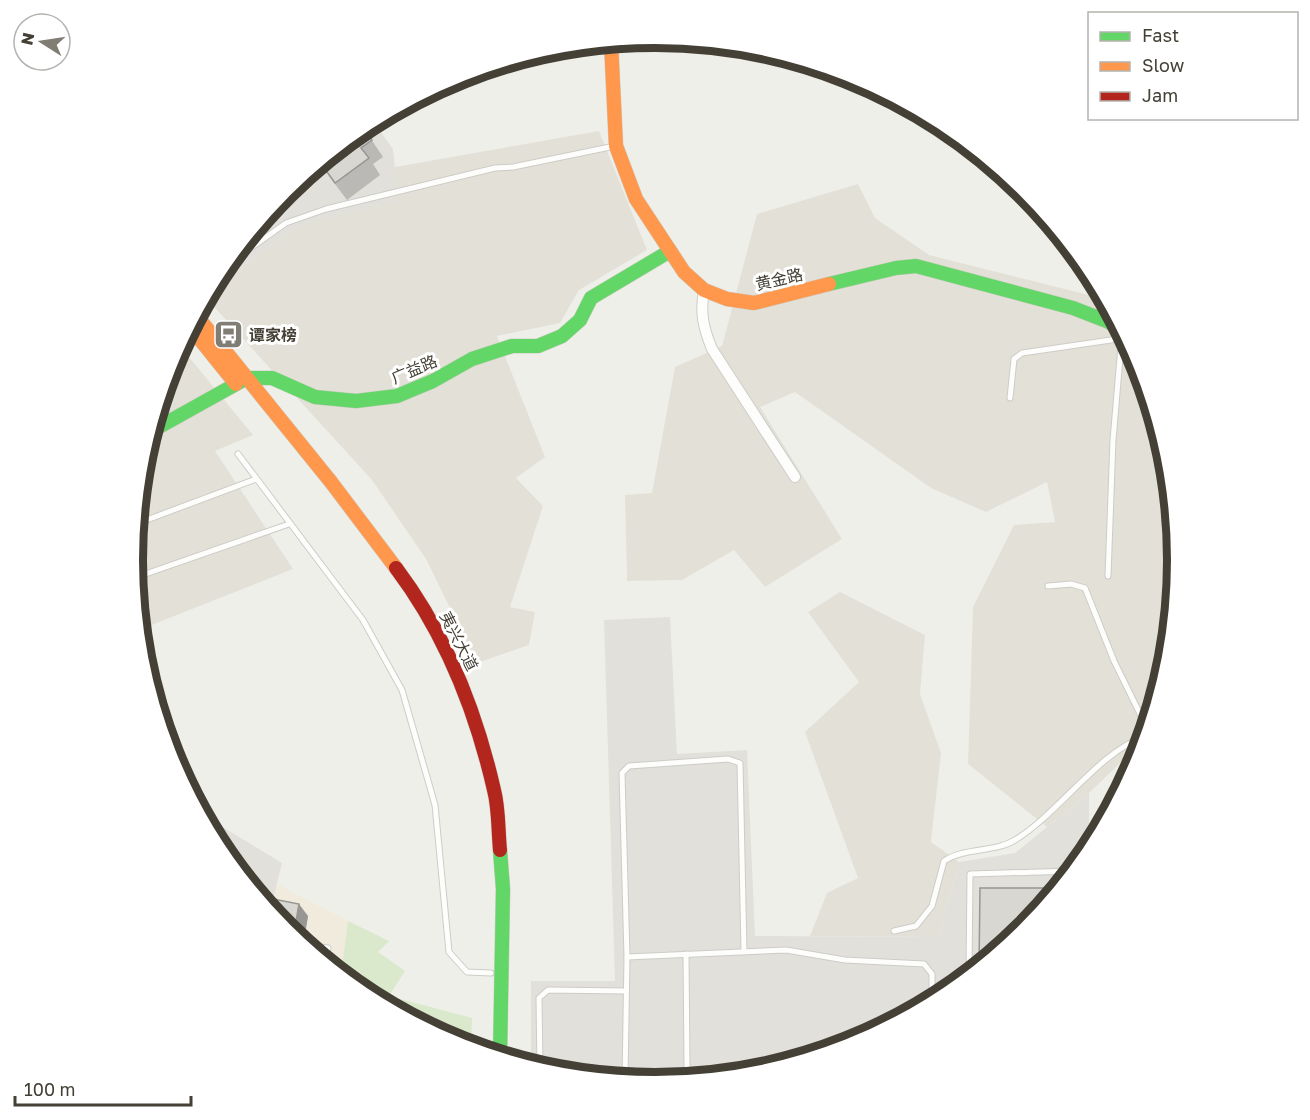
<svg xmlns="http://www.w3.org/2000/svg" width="1310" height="1120" font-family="'Golos Text','Noto Sans SC',sans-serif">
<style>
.residential{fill:#e3e1d7}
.commercial{fill:#f1ebdd}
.industrial{fill:#e2e0db}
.green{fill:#dae8cb}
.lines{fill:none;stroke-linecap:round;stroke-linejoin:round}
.lane-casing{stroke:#cdccc7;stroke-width:7}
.street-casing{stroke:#cdccc7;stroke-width:12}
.fast-casing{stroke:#ceccc1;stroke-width:15}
.slow-casing{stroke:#ceccc1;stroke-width:15}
.jam-casing{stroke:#ceccc1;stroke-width:15}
.lane{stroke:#fdfdfc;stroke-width:5}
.street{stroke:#fdfdfc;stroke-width:10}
.fast{stroke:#63d668;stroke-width:14}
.slow{stroke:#ff974d;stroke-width:14}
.jam{stroke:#b3261e;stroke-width:14}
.wall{fill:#bab9b5}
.shaded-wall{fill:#979693}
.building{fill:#d8d7d2;stroke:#979693;stroke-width:1.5}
.labels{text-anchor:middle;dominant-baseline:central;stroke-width:6;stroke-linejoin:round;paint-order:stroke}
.street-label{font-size:16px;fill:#444036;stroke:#fff}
.poi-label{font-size:16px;font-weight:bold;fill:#444036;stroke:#fff;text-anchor:start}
.rim{fill:none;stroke:#444036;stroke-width:8}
</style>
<rect width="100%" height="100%" fill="#efefea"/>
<g class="residential">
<polygon points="599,131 647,250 579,290 560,323 497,336 545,457 516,478 543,506 510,607 535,612 529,645 477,663 426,559 372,480 206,298 210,289 299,226 395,167"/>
<polygon points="858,184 875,218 929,255 1105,299 1138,360 1168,458 1177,560 1167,662 1142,746 1138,746 1089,793 1047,827 968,764 973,607 1014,525 1055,522 1047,482 986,512 931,488 795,392 760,407 842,539 765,587 734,550 682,580 627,581 625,495 652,493 675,367 722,346 757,214"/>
<polygon points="180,346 253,435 215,451 293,569 139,630 133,560 143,458 172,360"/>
<polygon points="840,592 925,635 920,694 941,753 931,842 959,862 938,937 810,936 827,893 858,878 805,732 859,682 808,612"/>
</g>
<polygon class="commercial" points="275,883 348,921 341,975 285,929 270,911"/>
<g class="industrial">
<polygon points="373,121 393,149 398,201 299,226 210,289 221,269 286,190"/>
<polygon points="670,617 677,754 747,750 755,936 938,937 959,862 1015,853 1089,793 1089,851 1024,930 945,995 855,1043 757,1073 655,1082 553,1072 531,1066 531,981 615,981 604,620"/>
<polygon points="201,814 282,863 270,911 220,850"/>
</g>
<path class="green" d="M348 921 389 941 378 952 405 971 389 996 472 1018 471 1048C430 1035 374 1002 341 975Z"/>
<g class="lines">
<defs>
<g id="lane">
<polyline points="218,274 229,271 248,250 286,223 326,209 495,168 513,167 615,146"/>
<polyline points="1010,398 1014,359 1022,353 1111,340 1121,333"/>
<polyline points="238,454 363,620 402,690 435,805 449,952 467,972 491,973"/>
<polyline points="136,524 256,479"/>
<polyline points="1108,576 1113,440 1122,334"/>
<polyline points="134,578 289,524"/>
<polyline points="1048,586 1071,584 1085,588 1114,661 1147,728"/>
<path d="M894 931 916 926 932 906 944 861C965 847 994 853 1015 840 1060 812 1098 753 1145 736"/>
<polyline points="304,945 328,948 325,962"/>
<polyline points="627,957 786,950 845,960 924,964 932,974 932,1002"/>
<polyline points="969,975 970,874 1073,871"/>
<polyline points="540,1068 539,998 548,990 626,991"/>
<polyline points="625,1080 627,957 622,773 629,766 728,759 740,763 744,952"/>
<polyline points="675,1081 682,1075 687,1067 686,954"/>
</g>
<path id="street" d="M704 290C700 313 703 327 712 349L795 477"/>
<g id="fast">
<polyline points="829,284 896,268 916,266 1073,308 1109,322 1124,334"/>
<polyline points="150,432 247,378 272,378 315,397 356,401 397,396 433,381 472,359 512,346 538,346 562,336 580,320 591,298 670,251"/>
<polyline points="500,850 503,889 500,1056"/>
</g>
<g id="slow">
<polyline points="611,42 616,146 636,199 684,272 704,290 727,299 754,303 829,284"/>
<polyline points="196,315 331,482 396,568"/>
<polyline points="190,327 236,384"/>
</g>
<path id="jam" d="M396 568C445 633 476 711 494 790 499 809 498 830 500 850"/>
</defs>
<use href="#lane" class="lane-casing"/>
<use href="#street" class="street-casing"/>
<use href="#fast" class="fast-casing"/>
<use href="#slow" class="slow-casing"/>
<use href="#jam" class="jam-casing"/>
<use href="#lane" class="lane"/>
<use href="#street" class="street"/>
<use href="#fast" class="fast"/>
<use href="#slow" class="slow"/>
<use href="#jam" class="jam"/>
</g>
<g class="wall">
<polygon points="363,127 383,157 373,164 380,175 347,200 326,172 259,223 286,190"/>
<polygon points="267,906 308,916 304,940 296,938 285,929"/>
</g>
<g class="shaded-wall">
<polygon points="250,875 262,892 261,899 249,885"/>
<polygon points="299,904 308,916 304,940 295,927"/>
</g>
<g class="building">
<polygon points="363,127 372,140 361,148 369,158 335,183 320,162"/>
<polygon points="239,873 250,875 249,885"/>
<polygon points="980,888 1058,888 1024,930 979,967"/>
<polygon points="268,898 299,904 295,927 282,925 267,906"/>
</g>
<defs>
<symbol id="bus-square" viewBox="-11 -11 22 22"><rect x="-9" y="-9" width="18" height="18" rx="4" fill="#807d75" stroke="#fff"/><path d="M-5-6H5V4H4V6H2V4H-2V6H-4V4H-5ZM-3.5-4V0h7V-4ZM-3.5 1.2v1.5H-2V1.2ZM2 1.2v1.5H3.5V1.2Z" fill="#fff"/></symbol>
</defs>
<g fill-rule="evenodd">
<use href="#bus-square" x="212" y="318" width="33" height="33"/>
</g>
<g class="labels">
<g class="street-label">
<text transform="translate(779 279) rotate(-13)">黄金路</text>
<text transform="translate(414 369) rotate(-23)">广益路</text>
<text transform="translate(459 641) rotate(63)">夷兴大道</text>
</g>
<g class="poi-label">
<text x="249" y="335">谭家榜</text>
</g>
</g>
<path d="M0 0H1310V1120H0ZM143 560a512 512 0 1 1 1024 0a512 512 0 1 1-1024 0Z" fill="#fff" fill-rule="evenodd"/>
<path class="rim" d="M143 560a512 512 0 1 1 1024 0a512 512 0 1 1-1024 0Z"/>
<rect x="1088" y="12" width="210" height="108" fill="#ffffff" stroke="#b4b3af" stroke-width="1.5"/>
<rect x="1100" y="32" width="30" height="9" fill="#63d668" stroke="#b4b3af" stroke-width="1.5"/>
<text x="1142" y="42" font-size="18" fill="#444036">Fast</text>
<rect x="1100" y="62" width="30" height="9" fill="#ff974d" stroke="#b4b3af" stroke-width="1.5"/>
<text x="1142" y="72" font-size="18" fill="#444036">Slow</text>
<rect x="1100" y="92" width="30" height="9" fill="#b3261e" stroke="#b4b3af" stroke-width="1.5"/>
<text x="1142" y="102" font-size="18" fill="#444036">Jam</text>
<g transform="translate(42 42) rotate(282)"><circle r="28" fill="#ffffff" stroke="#b4b3af" stroke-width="1.5"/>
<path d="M0-4.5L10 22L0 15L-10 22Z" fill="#807d75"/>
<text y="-9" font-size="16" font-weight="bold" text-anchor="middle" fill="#444036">N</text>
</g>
<path d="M15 1096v9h176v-9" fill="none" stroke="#444036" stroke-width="3"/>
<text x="24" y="1096" font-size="18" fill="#444036" stroke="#ffffff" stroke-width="4.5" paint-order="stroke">100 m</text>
</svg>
